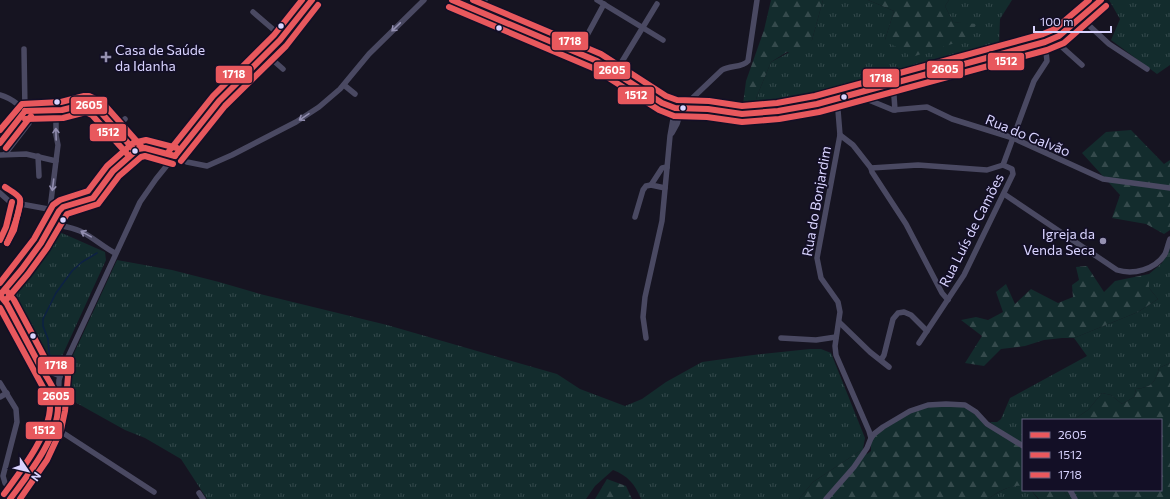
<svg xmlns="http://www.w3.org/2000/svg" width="1170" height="499" font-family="Commissioner,sans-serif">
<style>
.grass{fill:url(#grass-tufts)}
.forest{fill:url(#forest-firs)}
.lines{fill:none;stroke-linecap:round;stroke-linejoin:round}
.stream{stroke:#0d2144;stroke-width:1.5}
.minor{stroke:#4a4962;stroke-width:5.5}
.bus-1-casing{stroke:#130f26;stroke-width:9}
.bus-2-casing{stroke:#130f26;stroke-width:9}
.bus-3-casing{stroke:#130f26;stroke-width:9}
.bus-1{stroke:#e8585d;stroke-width:6}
.bus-2{stroke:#e8585d;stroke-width:6}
.bus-3{stroke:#e8585d;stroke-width:6}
.oneway{stroke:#928eb0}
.bus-dot{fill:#d9d4ff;stroke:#130f26;stroke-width:1.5}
.poi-dot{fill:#9591b1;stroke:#130f26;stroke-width:1.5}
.labels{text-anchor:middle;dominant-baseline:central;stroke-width:3.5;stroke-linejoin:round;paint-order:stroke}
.poi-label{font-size:14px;fill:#d9d4ff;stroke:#130f26;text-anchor:start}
.street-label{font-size:14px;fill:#d9d4ff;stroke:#130f26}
.line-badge{stroke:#130f26;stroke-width:1.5}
.badge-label{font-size:11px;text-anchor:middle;font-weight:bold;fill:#fff}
</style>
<defs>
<pattern id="grass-tufts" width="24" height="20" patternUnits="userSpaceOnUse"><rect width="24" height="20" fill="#132c2d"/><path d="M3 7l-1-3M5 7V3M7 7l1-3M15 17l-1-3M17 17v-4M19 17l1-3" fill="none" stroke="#354a4c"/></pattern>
<pattern id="forest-firs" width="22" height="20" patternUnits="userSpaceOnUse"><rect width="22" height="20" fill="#132c2d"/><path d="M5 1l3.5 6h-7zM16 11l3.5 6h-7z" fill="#354a4c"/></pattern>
</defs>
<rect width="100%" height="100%" fill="#161421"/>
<g class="grass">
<polygon points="823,0 868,0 894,11 885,40 977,25 953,22 945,6 949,0 1012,0 1000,19 999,46 877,82 759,109 754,107 757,96 771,62 812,40"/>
<polygon points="1109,0 1170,0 1170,65 1157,74 1111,40 1120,19"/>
<polygon points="55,230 105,252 106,260 58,365 54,369 53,366 51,366 47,354 21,326 12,305 10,295"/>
<path d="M1170 245V363L1159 368C1155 383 1152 387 1136 389L1134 397 1122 404 1111 395 1102 393 1088 410 1073 420H1023V449L990 422H997L1001 419 1010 398 1087 356 1074 338 1138 312 1158 299 1149 288V274L1162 263Z"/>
<path d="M117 260 172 270 219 282 260 294 387 325 557 374 580 389 625 406 642 399 666 382 702 362 753 355 810 349H821L831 353 865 438 863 449 813 482 799 499H641C635 484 628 476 613 470L595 486 586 499H207L181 459 145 438 125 430 64 396 65 376 69 364Z"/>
<path d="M1021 485 1023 486V490H1031L1038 499H988C997 492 1010 485 1021 485Z"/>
<polygon points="1063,490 1091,490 1097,499 1069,499"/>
</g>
<g class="forest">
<polygon points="771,0 823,0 812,40 803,56 787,52 771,62 757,96 754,107 743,104 746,81 764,30"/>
<polygon points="868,0 949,0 945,6 953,22 977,24 964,40 912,57 885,40 894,11"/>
<polygon points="1131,130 1164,164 1170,160 1170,230 1164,234 1146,224 1112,218 1120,195 1082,153 1106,132"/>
<polygon points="1087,266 1104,292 1115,281 1149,274 1149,288 1158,299 1138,312 1074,338 1062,338 1044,340 1025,346 1001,349 984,366 965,363 982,336 961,320 976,317 988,320 1003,312 996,292 1006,284 1015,304 1031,289 1058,303 1073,297 1072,285 1079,280 1076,267"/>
<path d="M1170 363V499H1097L1091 490H1161V420H1073L1088 410 1102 393 1111 395 1122 404 1134 397 1136 389C1152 387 1155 383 1159 368Z"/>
<path d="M943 405 965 407 981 419 985 426 994 429 1023 449V486C1012 484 997 492 988 499H799L813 482 863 449 867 454 871 451V440L884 428 918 409Z"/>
<polygon points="607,479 626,486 632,499 595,499"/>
<polygon points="1031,490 1063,490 1069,499 1039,499"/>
</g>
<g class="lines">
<polyline class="stream" points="53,365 51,358 49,353 48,339 43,326 43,319 56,293 72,271 82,262 97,253"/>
<g class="minor">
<polyline points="452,0 597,61 662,103 675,108 708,109 742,114 778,111 817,104 1027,46 1045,42 1059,36 1101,0"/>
<polyline points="597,0 663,40"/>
<polyline points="253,12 282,37"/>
<polyline points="480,12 485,0"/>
<polyline points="1081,18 1109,44 1147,69"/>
<polyline points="1053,39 1082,65"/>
<polyline points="24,49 25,111"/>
<polyline points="578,52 604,4"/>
<polyline points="267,55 283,69"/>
<polyline points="615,73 657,4"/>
<polyline points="894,83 894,96 895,110"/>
<polyline points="344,85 355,94"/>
<polyline points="859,92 864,98 893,110 927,107 952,119 1013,138 1103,179 1170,188"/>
<path d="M0 95C11 98 25 108 30 119L29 123 5 154"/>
<polyline points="837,98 840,135 817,258 821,278 838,302 840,312 835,346 836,355 869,431 871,438"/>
<polyline points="25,111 62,110 86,104 97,108 135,151"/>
<polyline points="46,111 53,116 56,121 56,135 58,145 50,209"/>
<polyline points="115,129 125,119"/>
<path d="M672 133 677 124 682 108 722 70C730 65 742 68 748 61L757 0"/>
<polyline points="840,135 853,145 871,168 872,172 906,224 942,293 948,300"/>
<polyline points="0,143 25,111"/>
<polyline points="0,155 26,154 56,161"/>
<polyline points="38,156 39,176"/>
<polyline points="871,168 918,165 987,170 1003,165"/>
<polyline points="665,188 651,185 662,168 667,167"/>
<polyline points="0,193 10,202 59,211"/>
<path d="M1004 194 1117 270C1133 275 1155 270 1165 254 1167 250 1168 244 1170 239"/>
<polyline points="635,217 643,190 646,186 651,185"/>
<path d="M52 224C61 226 71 227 80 231 93 237 103 247 115 253"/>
<polyline points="0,240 6,227 12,202"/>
<polyline points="0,295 22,269 41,243 59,211 70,204 93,198 113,171 138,149 145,148 175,156 187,162 207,166 232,155 296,122 319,107 340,89 369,54 424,0"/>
<path d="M0 295 7 304C19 326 31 349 43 371 49 381 57 393 58 405 60 433 26 477 10 499"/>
<polyline points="839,322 870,352 889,367"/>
<polyline points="646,338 643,317 645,297 662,221 670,136 675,108"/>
<polyline points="781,338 816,340 836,337"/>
<polyline points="919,343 964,275 1013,174 1012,169 1003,165 1034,81 1047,61 1045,42"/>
<polyline points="881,360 884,355 893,319 898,313 904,312 911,315 927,331"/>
<polyline points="41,368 60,376"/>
<polyline points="0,383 16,409 17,422 3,476 5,483 14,494"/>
<polyline points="0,397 7,393"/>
<polyline points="58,405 59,380 62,370 140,202 156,179 219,101 280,40 312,0"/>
<polyline points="54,427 154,492"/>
<polyline points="1070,490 1075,499"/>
<polyline points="199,493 203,499"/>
<polyline points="826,499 854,467 867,448 871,438 874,434 883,427 910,411 928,405 946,404 965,405 976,412 987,424 1023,446"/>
</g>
<defs>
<g id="bus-1">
<polyline points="452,0 597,61 662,103 675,108 708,109 742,114 778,111 817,104 1045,42 1059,36 1101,0"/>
<polyline points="25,111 62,110 86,104 97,108 135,151"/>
<polyline points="0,143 25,111"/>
<polyline points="175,156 219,101 280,40 312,0"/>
<polyline points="0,240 6,227 12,202"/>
<polyline points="0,295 22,269 41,243 59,211 63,207 93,198 113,171 138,149 145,148 175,156"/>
<path d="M0 295 7 304C18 325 29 345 40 366 47 378 57 391 58 405 59 437 28 475 10 499"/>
</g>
<g id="bus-2">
<polyline points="449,7 593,68 659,110 674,116 707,117 742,122 779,119 819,112 1047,50 1064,43 1106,6"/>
<polyline points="25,119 63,118 86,112 92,115 129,156"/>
<polyline points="6,148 31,116"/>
<polyline points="181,161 225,106 286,46 318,5"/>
<polyline points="7,243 14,230 20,204"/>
<polyline points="6,300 28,274 47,248 67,214 98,204 119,176 141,157 145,156 173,164"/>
<path d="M0 308 45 391C47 395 50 400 50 405 51 433 20 472 4 494"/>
</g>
<g id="bus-3">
<polyline points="473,0 601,54 666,96 677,100 709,101 742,106 777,103 815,96 1043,34 1055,29 1089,0"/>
<polyline points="0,130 22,104 61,102 84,96 89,96 102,102 141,146"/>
<polyline points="169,151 213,96 274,35 302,0"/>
<path d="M5 187C9 190 18 194 20 199 22 207 11 235 7 243"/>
<polyline points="0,283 34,239 53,205 60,200 88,191 107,166 133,143 146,140 177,148"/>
<polyline points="6,290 14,300 47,362 65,369 68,376 65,411 61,430 47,460 20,499"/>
</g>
</defs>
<use href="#bus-1" class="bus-1-casing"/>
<use href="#bus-2" class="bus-2-casing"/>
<use href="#bus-3" class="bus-3-casing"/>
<use href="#bus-1" class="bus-1"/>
<use href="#bus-2" class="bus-2"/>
<use href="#bus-3" class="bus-3"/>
</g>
<defs><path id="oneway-shaft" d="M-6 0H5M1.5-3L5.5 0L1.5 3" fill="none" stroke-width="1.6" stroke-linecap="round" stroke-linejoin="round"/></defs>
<g class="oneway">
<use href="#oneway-shaft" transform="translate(396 27) rotate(136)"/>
<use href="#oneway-shaft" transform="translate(304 117) rotate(146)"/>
<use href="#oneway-shaft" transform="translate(56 134) rotate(-92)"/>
<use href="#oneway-shaft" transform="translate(53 185) rotate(97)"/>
<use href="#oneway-shaft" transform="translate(86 234) rotate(-151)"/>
</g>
<g class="bus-dot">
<circle cx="281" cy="26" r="3.5"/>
<circle cx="499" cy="28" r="3.5"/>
<circle cx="844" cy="97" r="3.5"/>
<circle cx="57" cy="102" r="3.5"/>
<circle cx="683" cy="108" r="3.5"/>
<circle cx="135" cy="151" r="3.5"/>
<circle cx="63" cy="220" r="3.5"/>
<circle cx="33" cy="336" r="3.5"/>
</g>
<g class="poi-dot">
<path d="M104 51h4v4h4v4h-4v4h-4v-4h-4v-4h4z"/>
<circle cx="1103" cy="241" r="4"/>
</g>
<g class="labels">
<g class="poi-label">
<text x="115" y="49">Casa de Saúde<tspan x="115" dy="16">da Idanha</tspan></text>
<text x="1095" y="233" text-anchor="end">Igreja da<tspan x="1095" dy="16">Venda Seca</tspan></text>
</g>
<g class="street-label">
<text transform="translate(1028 135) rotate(22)">Rua do Galvão</text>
<text transform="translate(816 201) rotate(-80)">Rua do Bonjardim</text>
<text transform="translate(971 230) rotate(-63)">Rua Luís de Camões</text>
</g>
</g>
<g class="line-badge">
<rect x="551" y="31" width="38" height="20" rx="4" fill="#e8585d"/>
<rect x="987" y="52" width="38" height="19" rx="4" fill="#e8585d"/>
<rect x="926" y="60" width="38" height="19" rx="4" fill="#e8585d"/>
<rect x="593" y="61" width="38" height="19" rx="4" fill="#e8585d"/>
<rect x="215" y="65" width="38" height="19" rx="4" fill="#e8585d"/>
<rect x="862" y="68" width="38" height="20" rx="4" fill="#e8585d"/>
<rect x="617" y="86" width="38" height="19" rx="4" fill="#e8585d"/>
<rect x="70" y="96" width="38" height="19" rx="4" fill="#e8585d"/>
<rect x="89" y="123" width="38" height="19" rx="4" fill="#e8585d"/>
<rect x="37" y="356" width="38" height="19" rx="4" fill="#e8585d"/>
<rect x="37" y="387" width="38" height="19" rx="4" fill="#e8585d"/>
<rect x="25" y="421" width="38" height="19" rx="4" fill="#e8585d"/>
</g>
<g class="badge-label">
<text x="570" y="45">1718</text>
<text x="1006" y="65">1512</text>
<text x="945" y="73">2605</text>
<text x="612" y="74">2605</text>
<text x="234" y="78">1718</text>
<text x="881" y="82">1718</text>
<text x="636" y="99">1512</text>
<text x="89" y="109">2605</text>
<text x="108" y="136">1512</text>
<text x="56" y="369">1718</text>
<text x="56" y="400">2605</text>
<text x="44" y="434">1512</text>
</g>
<rect x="1022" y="419" width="140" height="72" fill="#130f26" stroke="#625e7d"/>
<rect x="1030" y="432" width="20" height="6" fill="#e8585d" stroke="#625e7d"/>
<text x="1058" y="439" font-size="12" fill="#d9d4ff">2605</text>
<rect x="1030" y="452" width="20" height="6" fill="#e8585d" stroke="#625e7d"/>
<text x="1058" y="459" font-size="12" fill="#d9d4ff">1512</text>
<rect x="1030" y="472" width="20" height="6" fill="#e8585d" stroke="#625e7d"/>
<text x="1058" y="479" font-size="12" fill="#d9d4ff">1718</text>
<g transform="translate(28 471) rotate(125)" stroke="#130f26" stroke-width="3" paint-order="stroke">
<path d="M0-3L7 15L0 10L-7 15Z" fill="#d9d4ff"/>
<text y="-6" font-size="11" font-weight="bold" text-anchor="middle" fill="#d9d4ff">N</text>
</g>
<path d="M1034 26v6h77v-6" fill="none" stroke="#d9d4ff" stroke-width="2"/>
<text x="1040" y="26" font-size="12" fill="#d9d4ff" stroke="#130f26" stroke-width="3" paint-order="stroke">100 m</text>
</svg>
